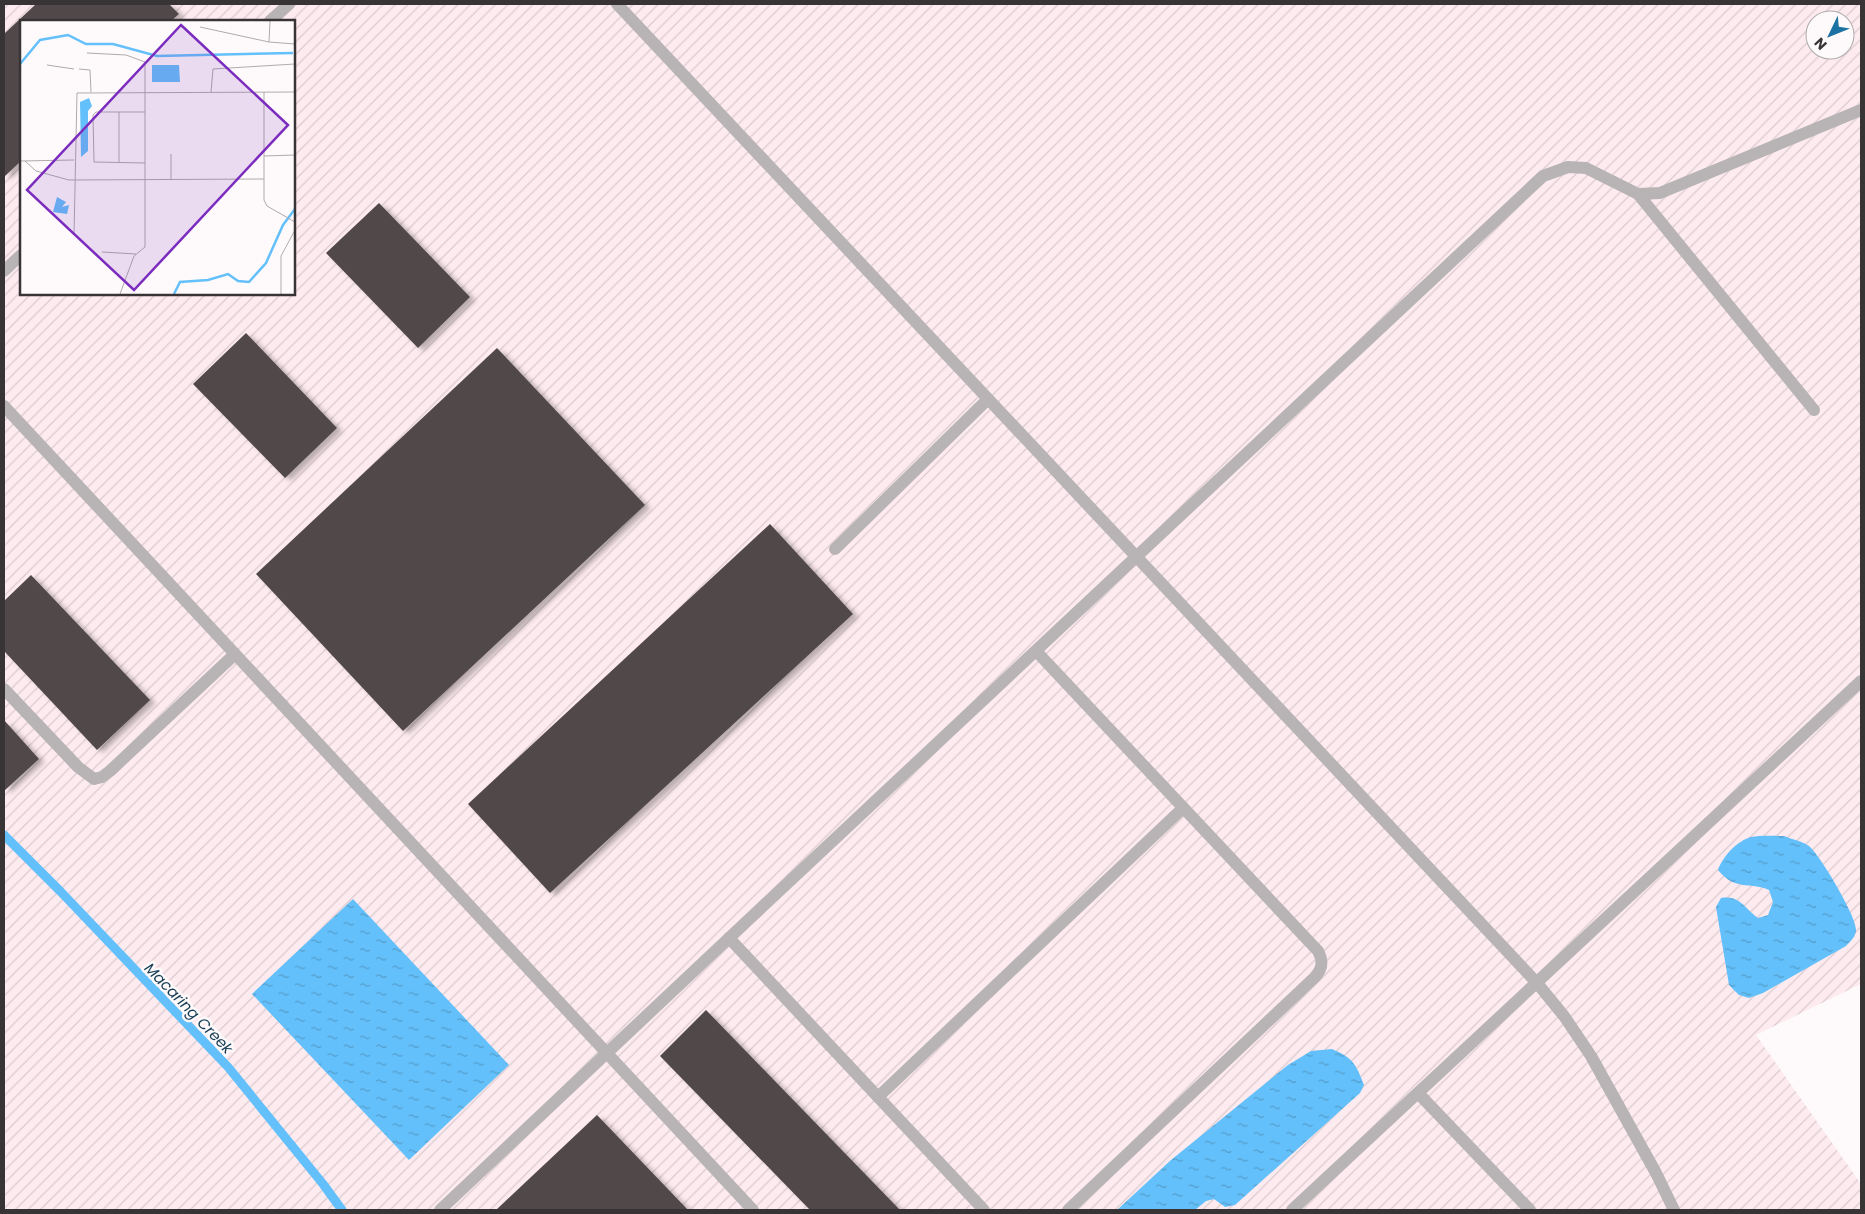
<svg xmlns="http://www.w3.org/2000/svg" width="1865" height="1214" font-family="Poppins,sans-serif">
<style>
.industrial{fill:url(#industrial-furrows);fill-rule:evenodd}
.water{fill:url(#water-ripples)}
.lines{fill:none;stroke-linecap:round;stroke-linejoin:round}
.stream{stroke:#64c0fa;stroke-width:9}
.building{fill:#51484a;filter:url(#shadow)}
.service{stroke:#b8b4b5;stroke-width:12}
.labels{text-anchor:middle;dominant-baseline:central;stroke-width:5;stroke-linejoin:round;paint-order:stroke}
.water-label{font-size:15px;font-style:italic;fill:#143c53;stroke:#fefafb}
.inset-river{fill:none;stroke:#64c0fa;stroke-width:2.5}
.inset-road{fill:none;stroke:#afabac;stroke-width:1}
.view{fill:#7b2cbf;fill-opacity:0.15;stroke:#7b2cbf;stroke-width:2.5}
.inset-edge{fill:none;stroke:#383435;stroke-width:2.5}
</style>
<defs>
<pattern id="industrial-furrows" width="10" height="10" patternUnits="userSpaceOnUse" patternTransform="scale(1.25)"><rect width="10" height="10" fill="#feebef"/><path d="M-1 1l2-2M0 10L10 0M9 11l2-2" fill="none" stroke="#dacace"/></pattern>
<pattern id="water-ripples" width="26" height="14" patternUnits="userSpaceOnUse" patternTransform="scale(1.25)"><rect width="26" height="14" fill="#64c0fa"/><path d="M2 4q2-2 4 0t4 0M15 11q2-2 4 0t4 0" fill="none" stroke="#539dcb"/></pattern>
<filter id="shadow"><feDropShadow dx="5.5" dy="3" stdDeviation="2.5" flood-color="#0004"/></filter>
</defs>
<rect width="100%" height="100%" fill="#fefafb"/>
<path class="industrial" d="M4 4H1861V984L1756 1035 1861 1184V1210H4ZM1815 20H1845V50H1815ZM21 21H294V294H21Z"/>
<g class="water">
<path d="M1784 836C1791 839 1802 841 1809 846 1820 855 1857 917 1856 930 1856 936 1851 941 1846 946L1763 993 1749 998 1739 995 1729 985 1716 907 1721 898C1740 895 1744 908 1758 918L1768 915 1773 902 1769 890C1749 881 1736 892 1718 870 1723 856 1737 841 1751 837 1761 835 1774 836 1784 836Z"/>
<polygon points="353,899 509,1065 409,1160 252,994"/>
<path d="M1332 1049C1353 1058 1356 1064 1364 1085L1360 1093 1235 1205 1225 1207 1214 1199 1206 1201 1195 1210H1117L1171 1160 1288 1065 1311 1051Z"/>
</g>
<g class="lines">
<polyline class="stream" points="4,835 61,892 228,1067 323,1184 342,1210"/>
</g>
<g class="building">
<polygon points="36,4 169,4 179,14 171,21 21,21 21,161 4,177 4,34"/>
<polygon points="379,203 470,297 418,348 326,253"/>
<polygon points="246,333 337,428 285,478 193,384"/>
<polygon points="497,348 645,505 403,731 256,574"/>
<polygon points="770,524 853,614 550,893 468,804"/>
<polygon points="31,575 150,700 97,750 4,651 4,601"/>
<polygon points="4,720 39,759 4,791"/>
<polygon points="706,1010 900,1210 810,1210 660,1056"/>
<polygon points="597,1115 688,1210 496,1210"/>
</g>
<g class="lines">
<g class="service">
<polyline points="617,4 1537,983 1564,1016 1591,1056 1656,1173 1674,1210"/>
<polyline points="270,21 289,4"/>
<polyline points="1638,194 1814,410"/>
<polyline points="4,271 21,255"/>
<polyline points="4,406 753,1210"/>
<polyline points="835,549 988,399"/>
<path d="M1036 651 1318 951C1324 962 1322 970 1314 978L1068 1210"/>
<polyline points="4,689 78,767 94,779 102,777 110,771 235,654"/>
<polyline points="729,938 984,1210"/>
<polyline points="1418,1093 1530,1210"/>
<polyline points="878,1097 1183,808"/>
<polyline points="440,1210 729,938 1543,176 1568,167 1586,168 1638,194 1660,193 1861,110"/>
<polyline points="1292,1210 1861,681"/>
</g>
</g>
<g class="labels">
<g class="water-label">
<text transform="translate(189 1008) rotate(46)">Macaring Creek</text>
</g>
</g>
<g transform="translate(20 20)">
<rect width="275" height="275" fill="#fefafb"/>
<path d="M159 45 160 62H132V45ZM69 78 72 86 68 91V131L61 137 60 82ZM37 177 46 182 42 187 49 185 47 194 33 192Z" fill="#64c0fa"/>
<path class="inset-river" d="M0 44 20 20 48 15 66 24H93L137 36 273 33M154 274 160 262 188 260 208 254 218 261 229 262 246 243 263 205 275 189"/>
<path class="inset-road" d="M180 7 249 22 275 24M249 22 250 1M67 33 106 35 125 42V227L114 236 100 274M27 45 54 49M59 49 70 50 71 72M191 72 193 49 275 44M244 72V180L247 186 275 202M275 72V23M99 92V143M125 92H76L73 95 74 142 125 143M151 134V160M244 136 275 135M0 141 54 140M5 141 16 151 49 160 244 159M54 215 57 73 275 72M82 232 116 234M261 274V236L275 210"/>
<path class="view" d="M161 5 268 105 114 270 7 170Z"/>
<rect width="275" height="275" class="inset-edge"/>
</g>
<rect width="1865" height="1214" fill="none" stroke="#383435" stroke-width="10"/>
<g transform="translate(1830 35) rotate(227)"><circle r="24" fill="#fefafb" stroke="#afabac"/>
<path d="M0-4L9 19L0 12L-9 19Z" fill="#1b72a2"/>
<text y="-8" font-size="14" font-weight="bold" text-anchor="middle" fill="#383435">N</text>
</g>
</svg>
